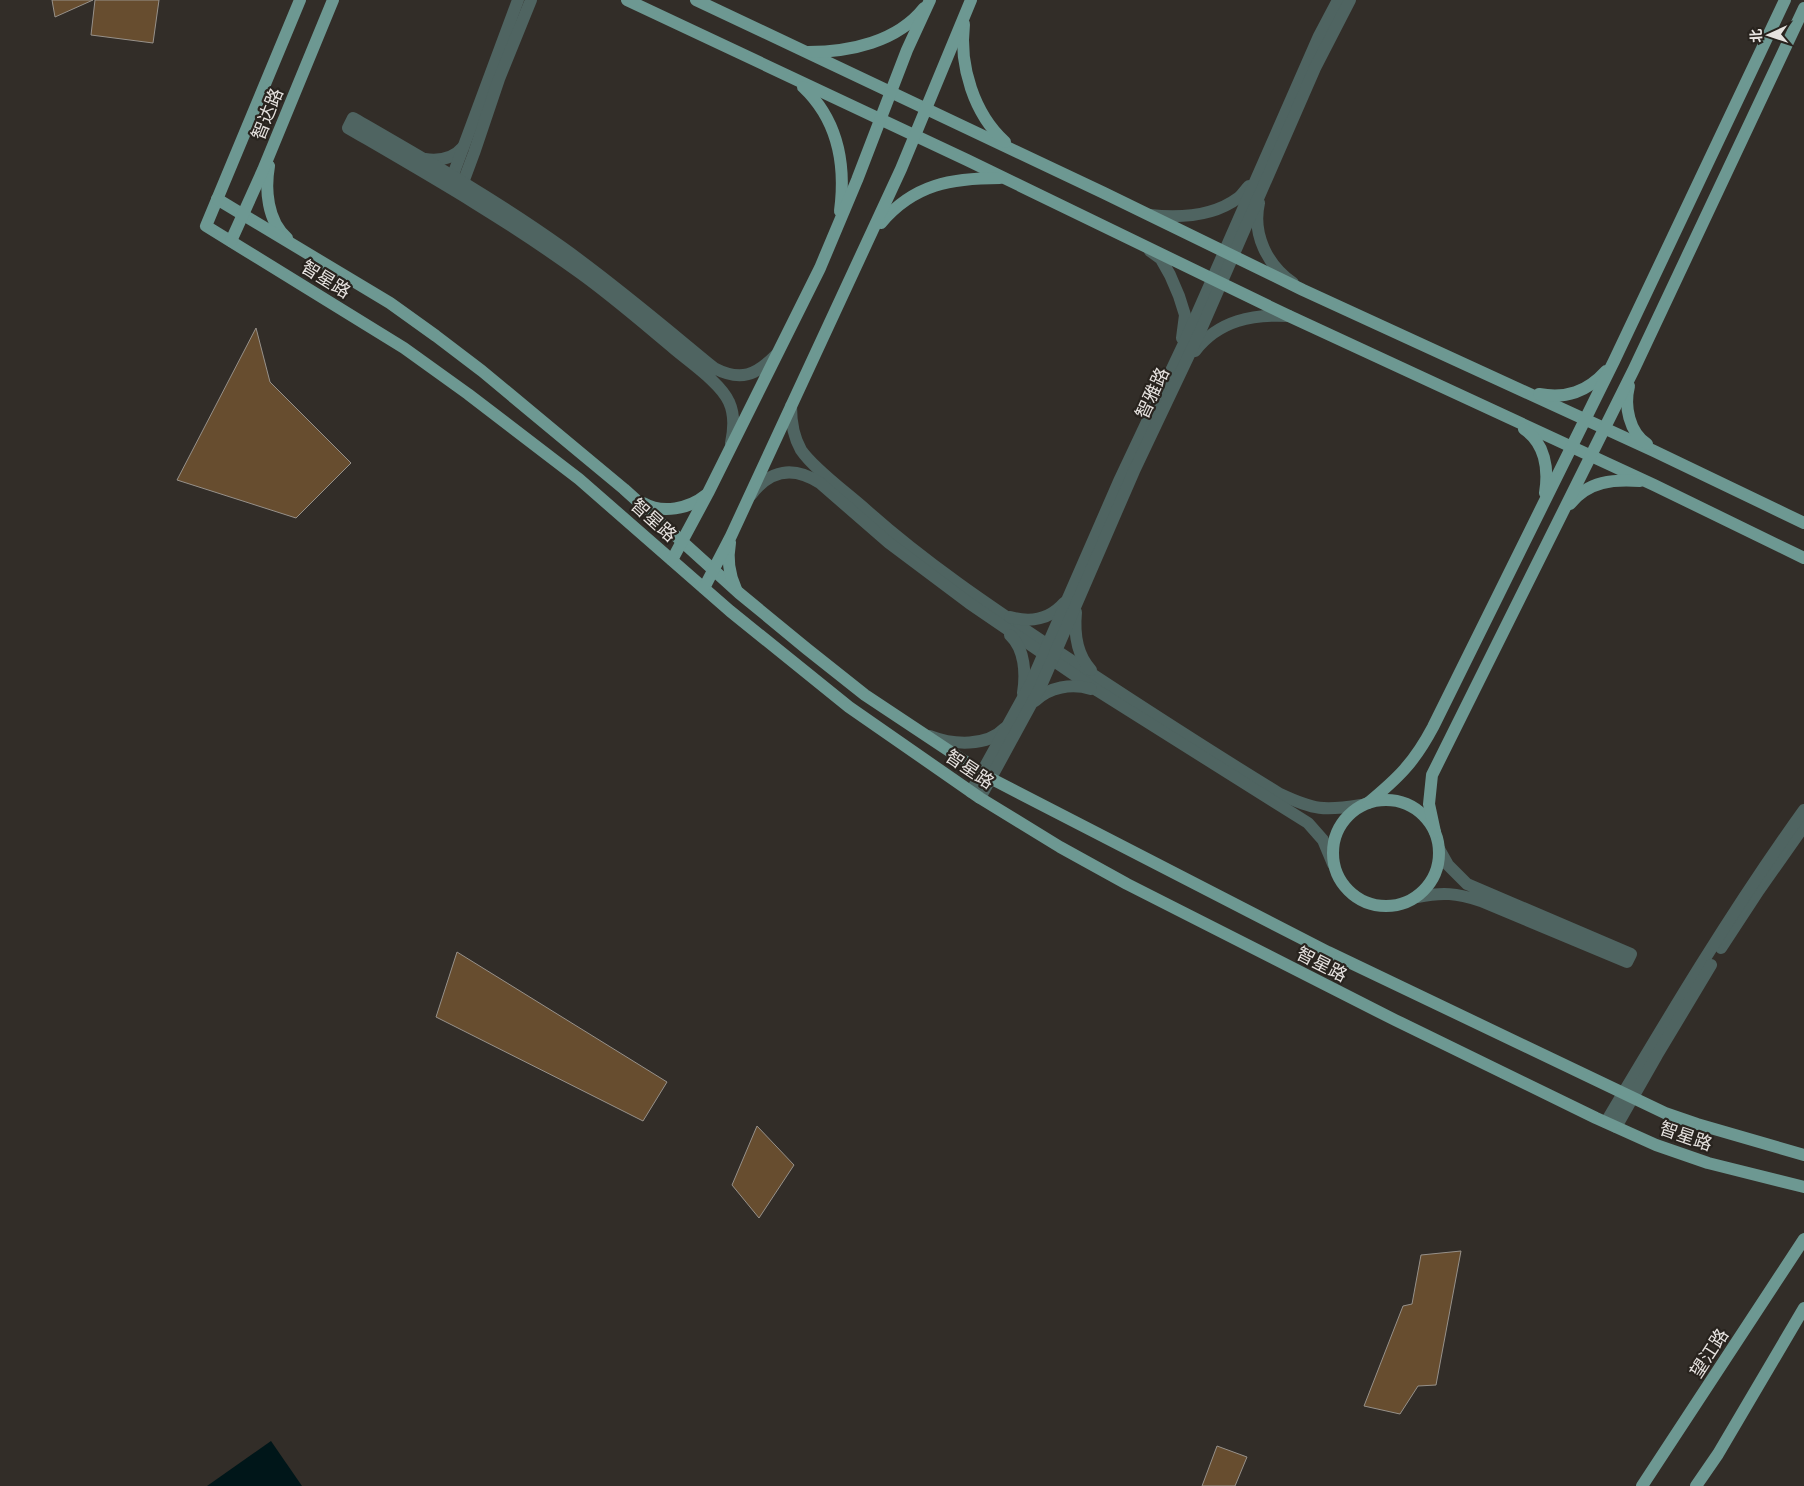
<svg xmlns="http://www.w3.org/2000/svg" width="1804" height="1486" font-family="Quicksand,'Noto Sans SC',sans-serif">
<style>
.water{fill:#001619}
.building{fill:#674d2f;stroke:#97918a}
.lines{fill:none;stroke-linecap:round;stroke-linejoin:round}
.minor{stroke:#4f6461;stroke-width:12}
.major{stroke:#6d9892;stroke-width:12}
.labels{text-anchor:middle;dominant-baseline:central;stroke-width:4.5;stroke-linejoin:round;paint-order:stroke}
.street-label{font-size:18px;fill:#e6e2df;stroke:#28231e}
</style>
<rect width="100%" height="100%" fill="#322d28"/>
<polygon class="water" points="271,1441 302,1486 207,1486"/>
<g class="building">
<polygon points="52,0 93,0 55,17"/>
<polygon points="95,0 159,0 153,43 91,35"/>
<polygon points="256,328 270,382 351,463 296,518 177,480"/>
<polygon points="457,952 667,1082 643,1121 436,1017"/>
<polygon points="757,1126 794,1165 759,1218 732,1185"/>
<polygon points="1461,1251 1436,1385 1418,1386 1400,1414 1364,1406 1403,1306 1412,1304 1421,1255"/>
<polygon points="1217,1446 1247,1457 1235,1486 1202,1486"/>
</g>
<g class="lines">
<g class="minor">
<path d="M425 159C439 161 453 159 463 147"/>
<polyline points="450,183 518,0"/>
<polyline points="461,188 474,153 499,79 531,0"/>
<path d="M1259 203C1252 234 1267 265 1293 283"/>
<path d="M1150 215C1179 218 1214 216 1238 198 1242 195 1245 190 1249 186"/>
<polyline points="1150,251 1161,259 1170,275 1179,296 1185,315 1182,338"/>
<path d="M1195 351C1219 320 1253 314 1289 316"/>
<path d="M791 406C791 422 793 436 801 450 813 468 847 493 865 509 924 562 991 607 1057 651 1131 700 1205 748 1280 794 1314 810 1324 811 1361 805"/>
<path d="M731 443C734 429 735 415 729 402 721 383 688 361 672 347 642 322 612 296 580 273 506 219 427 174 348 128L353 118C424 159 496 200 563 248 615 285 664 327 714 368 741 382 756 375 776 355"/>
<path d="M751 495C770 469 794 466 820 483L889 543 969 603 1098 691 1308 823 1323 840 1333 864"/>
<path d="M1076 612C1074 633 1076 654 1091 670"/>
<path d="M1010 617C1031 623 1050 619 1064 603"/>
<path d="M1010 635C1025 649 1026 674 1023 693"/>
<path d="M1035 701C1049 687 1072 683 1091 689"/>
<path d="M930 736C953 745 987 747 1005 728"/>
<polyline points="971,792 1031,683 1120,479 1186,339 1319,36 1338,0"/>
<polyline points="980,798 1040,688 1134,471 1199,334 1315,68 1350,0"/>
<path d="M1417 897C1443 892 1456 893 1481 901L1627 962 1631 954 1467 884 1448 865 1439 849"/>
<polyline points="1721,948 1759,890 1804,826"/>
<path d="M1606 1122C1669 1016 1732 910 1804 810"/>
<polyline points="1616,1127 1657,1055 1711,965"/>
</g>
<g class="major">
<polyline points="300,0 206,226 404,348 468,394 579,479 730,611 849,707 980,798 1060,847 1127,884 1395,1020 1596,1118 1656,1145 1708,1163 1804,1187"/>
<polyline points="627,0 967,160 1289,316 1654,485 1804,558"/>
<polyline points="696,0 1104,193 1303,290 1654,451 1804,523"/>
<path d="M964 24C959 66 974 114 1005 142"/>
<path d="M808 52C850 52 897 42 924 8"/>
<path d="M803 87C838 120 846 165 840 211"/>
<path d="M269 166C265 189 267 221 287 238"/>
<polyline points="217,199 390,303 436,336 482,371 624,489 739,593 807,649 865,695 990,778 1328,952 1665,1113 1697,1124 1804,1155"/>
<path d="M881 223C914 184 952 178 1000 178"/>
<polyline points="231,241 263,170 333,0"/>
<path d="M1629 386C1624 406 1629 432 1647 444"/>
<path d="M1539 394C1566 399 1587 392 1606 371"/>
<path d="M1524 429C1545 443 1549 469 1545 493"/>
<path d="M643 503C662 514 689 509 706 495"/>
<path d="M1570 504C1588 481 1614 479 1640 481"/>
<path d="M730 543C727 559 729 574 736 589"/>
<polyline points="672,560 708,493 820,268 857,180 907,50 930,0"/>
<polyline points="704,588 731,536 901,169 971,0"/>
<circle cx="1386" cy="853" r="53"/>
<path d="M1368 803C1398 778 1414 763 1433 727L1614 361 1785 0"/>
<polyline points="1435,832 1429,804 1432,775 1634,369 1804,8"/>
<polyline points="1642,1486 1804,1239"/>
<polyline points="1696,1486 1718,1454 1804,1308"/>
</g>
</g>
<g class="labels">
<g class="street-label">
<text transform="translate(267 114) rotate(-68)">智达路</text>
<text transform="translate(326 279) rotate(32)">智星路</text>
<text transform="translate(1152 393) rotate(-65)">智雅路</text>
<text transform="translate(654 520) rotate(42)">智星路</text>
<text transform="translate(970 769) rotate(34)">智星路</text>
<text transform="translate(1322 964) rotate(27)">智星路</text>
<text transform="translate(1686 1136) rotate(19)">智星路</text>
<text transform="translate(1709 1353) rotate(-57)">望江路</text>
</g>
</g>
<g transform="translate(1769 35) rotate(267)" stroke="#28231e" stroke-width="4" paint-order="stroke">
<path d="M0-4L9 19L0 12L-9 19Z" fill="#e6e2df"/>
<text y="-8" font-size="14" font-weight="bold" text-anchor="middle" fill="#e6e2df">北</text>
</g>
</svg>
